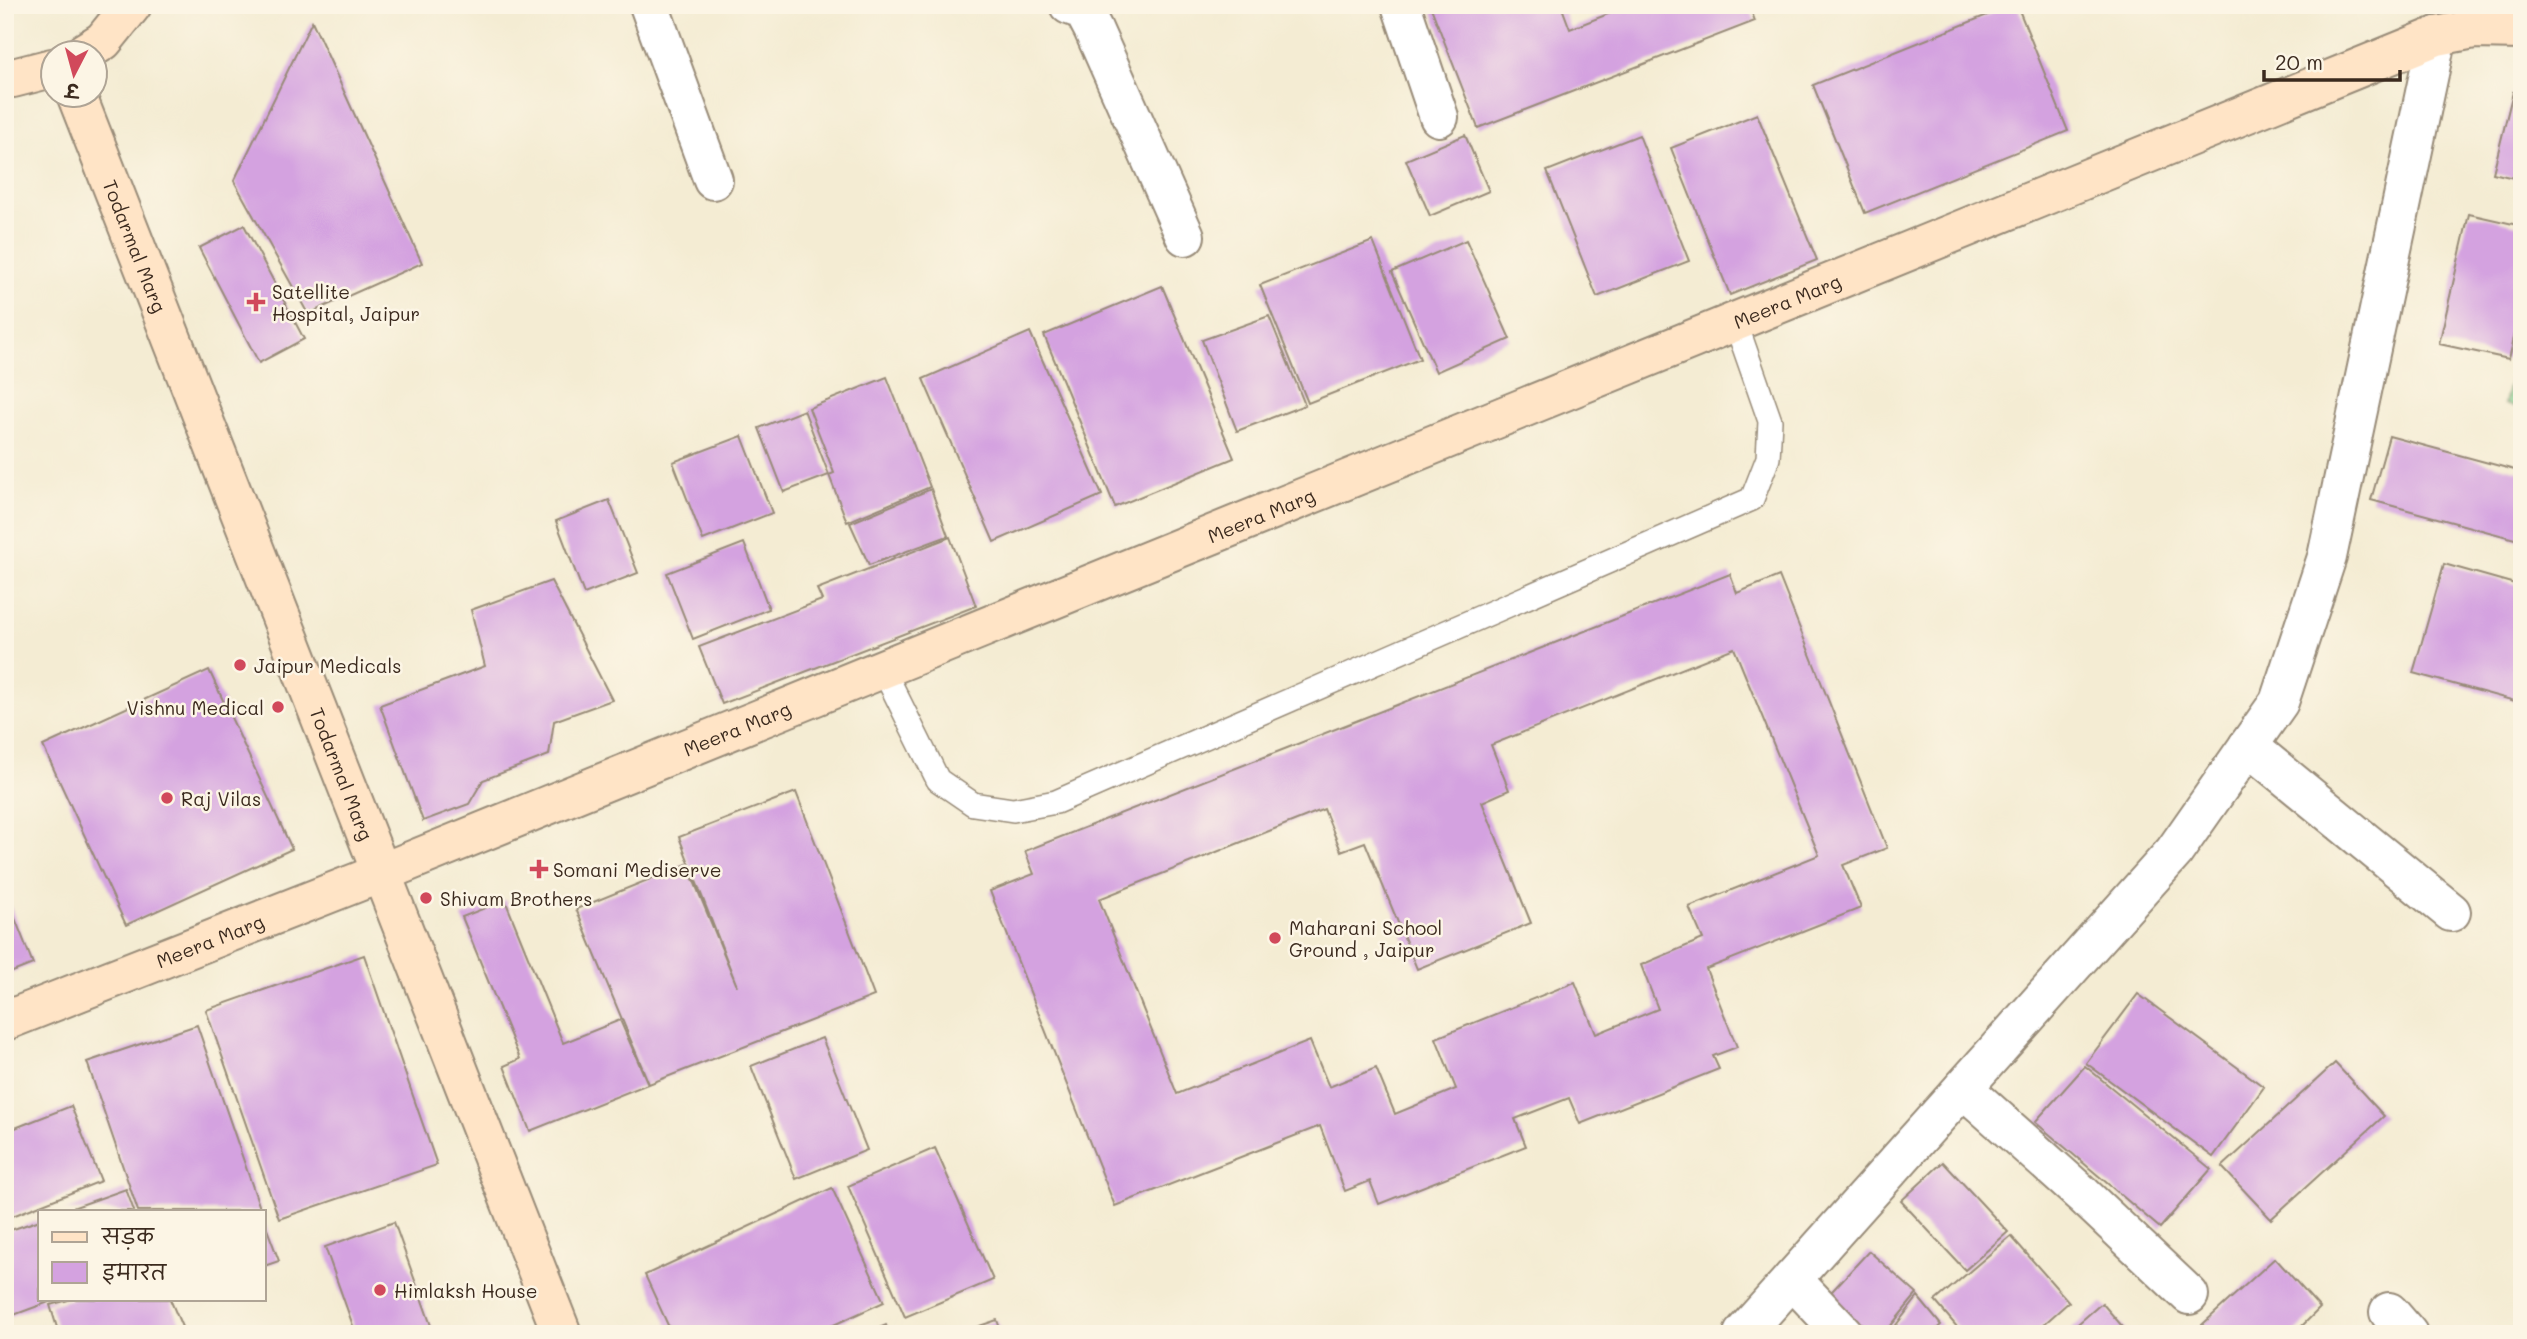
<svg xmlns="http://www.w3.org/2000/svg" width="2527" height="1339" font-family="Mali,'Playpen Sans Deva',sans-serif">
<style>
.green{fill:#81cf8e;stroke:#5e7c56;stroke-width:2}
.building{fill:#d4a2e0;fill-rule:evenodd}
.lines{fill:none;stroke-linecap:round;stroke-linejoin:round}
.lane-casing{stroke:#988b78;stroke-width:26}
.street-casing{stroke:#988b78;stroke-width:42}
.secondary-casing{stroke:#988b78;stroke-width:42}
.lane{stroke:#fff;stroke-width:23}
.street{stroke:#fff;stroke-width:38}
.secondary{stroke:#ffe4c6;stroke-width:38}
.poi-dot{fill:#d1495b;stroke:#fcf5e5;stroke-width:2.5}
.labels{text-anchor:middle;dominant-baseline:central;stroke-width:5;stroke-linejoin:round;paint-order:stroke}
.street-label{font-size:19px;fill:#3b2a1e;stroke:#fcf5e5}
.poi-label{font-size:19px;fill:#3b2a1e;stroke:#fcf5e5;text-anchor:start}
</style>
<rect width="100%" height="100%" fill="#fcf5e5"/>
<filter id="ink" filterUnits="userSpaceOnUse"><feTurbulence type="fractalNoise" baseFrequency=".0143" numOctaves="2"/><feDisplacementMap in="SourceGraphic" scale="14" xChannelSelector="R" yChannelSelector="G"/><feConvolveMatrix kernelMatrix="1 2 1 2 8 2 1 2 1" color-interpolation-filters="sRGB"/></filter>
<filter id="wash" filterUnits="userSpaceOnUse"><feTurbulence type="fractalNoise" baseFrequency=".00686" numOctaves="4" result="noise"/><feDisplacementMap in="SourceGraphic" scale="28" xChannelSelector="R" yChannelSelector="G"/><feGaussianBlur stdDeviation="1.57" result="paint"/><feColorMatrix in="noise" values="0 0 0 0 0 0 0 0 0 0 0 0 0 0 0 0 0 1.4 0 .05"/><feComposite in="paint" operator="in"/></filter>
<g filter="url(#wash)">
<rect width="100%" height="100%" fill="#f4ecd3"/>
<polygon class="green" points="2522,333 2522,408 2505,404"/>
<g id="blocks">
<g class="building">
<polygon points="1430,5 1561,5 1570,29 1631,5 1749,5 1755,21 1478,128"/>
<polygon points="2012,5 2017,5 2068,131 1865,213 1813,85"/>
<polygon points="312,21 422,263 308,314 234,181"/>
<polygon points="2513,92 2522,94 2522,180 2493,173"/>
<polygon points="1757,114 1817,260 1730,295 1671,148"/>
<polygon points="1465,135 1489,191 1430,216 1406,160"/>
<polygon points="1639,135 1689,261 1597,297 1547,171"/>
<polygon points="2469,214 2522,226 2522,304 2509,359 2439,344"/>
<polygon points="244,225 304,339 259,363 199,248"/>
<polygon points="1466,240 1510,339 1436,372 1392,272"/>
<polygon points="1373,241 1420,359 1308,403 1260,285"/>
<polygon points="1162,286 1234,458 1115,507 1044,335"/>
<polygon points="1269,316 1305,405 1237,431 1202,340"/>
<polygon points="1030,332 1102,495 994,542 923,379"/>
<polygon points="887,377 930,487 847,522 829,475 834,473 809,408"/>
<polygon points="804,410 829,475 784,492 759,428"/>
<polygon points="742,436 772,513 703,540 673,462"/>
<polygon points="2389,436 2522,472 2522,541 2371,500"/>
<polygon points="931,489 948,536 869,565 850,523"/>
<polygon points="609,500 638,573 584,594 556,521"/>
<polygon points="950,537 976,606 722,704 699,647 822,600 817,589"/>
<polygon points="744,543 769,609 693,639 667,573"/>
<polygon points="2444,564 2522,586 2522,703 2413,673"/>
<path d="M1730 574 1737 593 1779 576 1887 848 1843 865 1861 908 1706 969 1737 1047 1713 1056 1719 1069 1580 1124 1569 1098 1515 1119 1526 1146 1379 1204 1370 1181 1345 1191 1320 1126 1115 1206 990 891 1034 874 1025 851ZM1734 648 1819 855 1689 907 1703 939 1641 965 1658 1009 1596 1034 1575 982 1436 1038 1456 1089 1395 1114 1376 1068 1329 1087 1310 1041 1177 1094 1099 899 1324 809 1341 851 1365 842 1417 969 1531 923 1482 802 1509 790 1491 745Z"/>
<polygon points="551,581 612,700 554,721 549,755 483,780 469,804 423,821 380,705 485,666 471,610"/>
<polygon points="209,670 292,849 126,925 43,746"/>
<polygon points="796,792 874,996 649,1084 576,909 687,864 737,986 679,837"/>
<polygon points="5,893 33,964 5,975"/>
<polygon points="505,900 563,1043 620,1020 648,1084 530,1131 504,1066 520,1059 462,917"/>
<polygon points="364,955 437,1165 279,1219 206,1010"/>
<polygon points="2138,994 2264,1087 2213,1157 2086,1063"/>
<polygon points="197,1025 261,1211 138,1211 87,1062"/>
<polygon points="822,1038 867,1150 796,1179 751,1066"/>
<polygon points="2335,1063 2384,1116 2271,1219 2222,1167"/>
<polygon points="2085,1066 2211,1169 2160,1228 2035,1122"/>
<polygon points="71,1106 101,1181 5,1219 5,1132"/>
<polygon points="935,1148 993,1280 905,1317 848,1186"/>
<polygon points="1943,1162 2008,1232 1965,1270 1901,1201"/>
<polygon points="832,1188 884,1302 814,1334 672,1334 645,1275"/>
<polygon points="126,1189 134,1211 64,1211"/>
<polygon points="40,1220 40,1299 57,1299 11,1316 5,1301 5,1232"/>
<polygon points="264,1221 279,1261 264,1266"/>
<polygon points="394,1222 434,1334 356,1334 325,1247"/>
<polygon points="2011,1236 2069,1302 2033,1334 1963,1334 1935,1301"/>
<polygon points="1869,1251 1917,1294 1884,1334 1858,1334 1822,1302"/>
<polygon points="2275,1258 2320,1308 2294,1334 2192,1334"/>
<polygon points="1918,1297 1941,1325 1931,1334 1889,1334"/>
<polygon points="72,1299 170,1299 185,1334 59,1334 50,1305"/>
<polygon points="2102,1303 2129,1334 2077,1334 2072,1329"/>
<polygon points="997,1320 1002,1334 959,1334 959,1333"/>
<polygon points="886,1325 889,1334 865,1334"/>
</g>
</g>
</g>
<g filter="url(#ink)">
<use href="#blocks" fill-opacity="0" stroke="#988b78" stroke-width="2"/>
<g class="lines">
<defs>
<polyline id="lane" points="883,669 938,780 973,804 1013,810 1056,802 1752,499 1768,458 1770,421 1735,321"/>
<g id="street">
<polyline points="649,5 713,180"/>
<polyline points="1069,5 1083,10 1093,29 1185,236"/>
<polyline points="1401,5 1439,117"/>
<polyline points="2248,746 2451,912"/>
<polyline points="1963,1088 2083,1195 2189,1295"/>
<polyline points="1792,1279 1844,1334"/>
<polyline points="2389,1312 2408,1334"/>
<polyline points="1743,1334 2174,852 2279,702 2327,557 2437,36"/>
</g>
<g id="secondary">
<polyline points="85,52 103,41 132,5"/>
<polyline points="5,77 13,78 52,68"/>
<path id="s1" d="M76 94 562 1334"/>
<path id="s2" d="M5 1021 381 873 2437 36 2474 29 2522 30"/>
</g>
</defs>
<use href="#lane" class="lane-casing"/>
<use href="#street" class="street-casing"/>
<use href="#secondary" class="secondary-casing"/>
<use href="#lane" class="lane"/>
<use href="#street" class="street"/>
<use href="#secondary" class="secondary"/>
</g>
</g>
<g class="poi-dot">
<path d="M252.5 291.5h7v7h7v7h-7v7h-7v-7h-7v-7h7z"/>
<circle cx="240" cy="665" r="7"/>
<circle cx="278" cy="707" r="7"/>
<circle cx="167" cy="798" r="7"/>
<path d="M535.5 858.5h7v7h7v7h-7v7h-7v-7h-7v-7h7z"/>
<circle cx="426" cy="898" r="7"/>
<circle cx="1275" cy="938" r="7"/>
<circle cx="380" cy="1290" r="7"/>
</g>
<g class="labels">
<g class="street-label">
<text stroke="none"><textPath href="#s1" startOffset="163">Todarmal Marg</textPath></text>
<text stroke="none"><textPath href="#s2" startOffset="1922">Meera Marg</textPath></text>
<text stroke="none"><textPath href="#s2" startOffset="1354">Meera Marg</textPath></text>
<text stroke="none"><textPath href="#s2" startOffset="788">Meera Marg</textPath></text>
<text stroke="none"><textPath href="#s1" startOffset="730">Todarmal Marg</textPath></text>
<text stroke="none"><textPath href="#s2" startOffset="220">Meera Marg</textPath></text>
</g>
<g class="poi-label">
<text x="272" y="291">Satellite<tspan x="272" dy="22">Hospital, Jaipur</tspan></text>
<text x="254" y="665">Jaipur Medicals</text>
<text x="264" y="707" text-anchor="end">Vishnu Medical</text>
<text x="181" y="798">Raj Vilas</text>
<text x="553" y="869">Somani Mediserve</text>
<text x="440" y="898">Shivam Brothers</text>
<text x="1289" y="927">Maharani School<tspan x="1289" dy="22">Ground , Jaipur</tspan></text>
<text x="394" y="1290">Himlaksh House</text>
</g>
</g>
<rect width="2527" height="1339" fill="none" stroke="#fcf5e5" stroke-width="28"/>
<rect x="38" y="1210" width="228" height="91" fill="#fcf5e5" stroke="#afa495" stroke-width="2"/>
<rect x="52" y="1232" width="35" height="10" fill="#ffe4c6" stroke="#afa495" stroke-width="2"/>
<text x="102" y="1244" font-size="21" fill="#3b2a1e">सड़क</text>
<rect x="52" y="1262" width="35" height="21" fill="#d4a2e0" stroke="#afa495" stroke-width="2"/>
<text x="102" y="1280" font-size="21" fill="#3b2a1e">इमारत</text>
<g transform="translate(74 74) rotate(186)"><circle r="33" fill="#fcf5e5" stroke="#afa495" stroke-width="2"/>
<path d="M0-5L12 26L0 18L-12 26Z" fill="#d1495b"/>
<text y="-10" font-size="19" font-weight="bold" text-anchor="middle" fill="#3b2a1e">उ</text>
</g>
<path d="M2264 70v10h136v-10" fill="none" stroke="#3b2a1e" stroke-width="3.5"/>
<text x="2275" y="70" font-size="21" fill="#3b2a1e" stroke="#fcf5e5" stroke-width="5" paint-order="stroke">20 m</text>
</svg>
